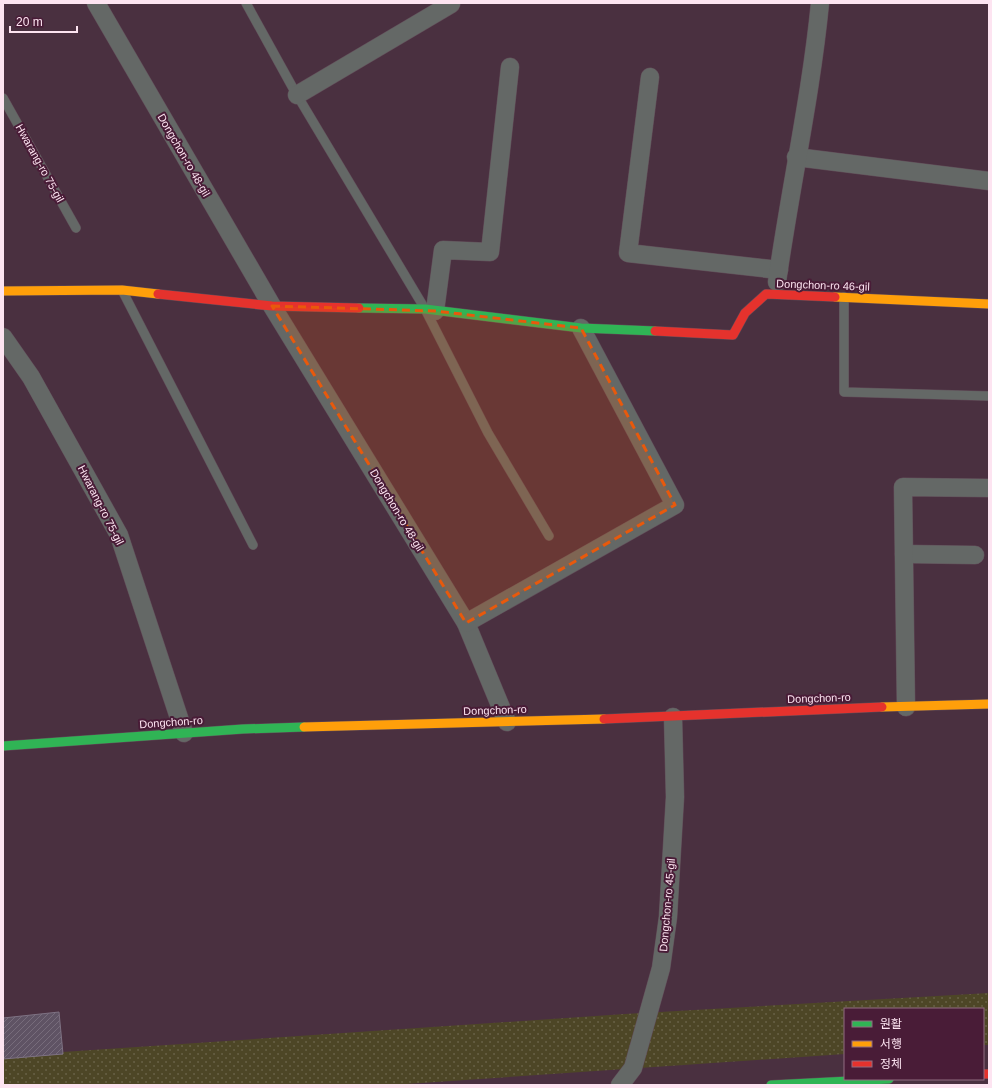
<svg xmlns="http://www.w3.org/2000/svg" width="992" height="1088" font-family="Helvetica,'Noto Sans KR',sans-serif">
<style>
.park{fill:url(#park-dots)}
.building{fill:url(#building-hatch);stroke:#7e7283}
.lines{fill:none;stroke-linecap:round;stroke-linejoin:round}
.lane-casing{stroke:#614c58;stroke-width:10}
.street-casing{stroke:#614c58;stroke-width:19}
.fast-casing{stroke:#614c58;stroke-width:10}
.slow-casing{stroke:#614c58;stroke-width:10}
.jam-casing{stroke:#614c58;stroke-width:10}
.lane{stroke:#646866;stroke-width:9}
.street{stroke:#646866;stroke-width:18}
.fast{stroke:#30b455;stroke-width:9}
.slow{stroke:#ff9f0a;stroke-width:9}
.jam{stroke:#e5322d;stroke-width:9}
.marked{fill:#e8590c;fill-opacity:0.2;stroke:#e8590c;stroke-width:3;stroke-dasharray:8 5;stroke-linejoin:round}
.labels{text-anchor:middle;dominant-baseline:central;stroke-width:4;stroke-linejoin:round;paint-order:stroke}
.street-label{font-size:11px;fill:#fde4f1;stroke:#491c37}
</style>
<defs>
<pattern id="park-dots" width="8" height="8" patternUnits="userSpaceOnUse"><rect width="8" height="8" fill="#4d4626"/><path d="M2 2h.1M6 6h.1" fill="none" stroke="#686146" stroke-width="1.8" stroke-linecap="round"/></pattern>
<pattern id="building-hatch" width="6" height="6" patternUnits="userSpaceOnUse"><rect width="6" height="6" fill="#5f5364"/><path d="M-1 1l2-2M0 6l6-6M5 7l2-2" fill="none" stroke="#776c7b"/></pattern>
</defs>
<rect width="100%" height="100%" fill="#4a3040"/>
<polygon class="park" points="989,993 989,1045 983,1045 983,1009 845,1009 845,1054 392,1085 3,1085 3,1056 625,1014"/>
<polygon class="building" points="59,1012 63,1054 3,1059 3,1018"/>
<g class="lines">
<defs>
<g id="lane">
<polyline points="246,3 294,90 425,309 488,433 549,536"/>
<polyline points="3,98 76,228"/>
<polyline points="123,292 253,545"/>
<polyline points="844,297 844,392 989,396"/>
</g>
<g id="street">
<polyline points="96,3 272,306 466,623 507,722"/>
<polyline points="650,77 628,253 779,270"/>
<polyline points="297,95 451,4"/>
<polyline points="796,157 989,181"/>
<path d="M777 282C790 189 811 96 820 3"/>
<polyline points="435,311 443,250 490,252 510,67"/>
<polyline points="3,337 31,377 119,535 184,733"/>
<polyline points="904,554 975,555"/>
<polyline points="466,623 675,505 581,328"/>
<polyline points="906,707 903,487 989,488"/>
<polyline points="620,1085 633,1068 661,968 668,917 675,797 673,717"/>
</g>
<g id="fast">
<polyline points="359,308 425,309 581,328 655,331"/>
<polyline points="3,746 243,729 304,727"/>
<polyline points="771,1085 889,1079"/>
</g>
<g id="slow">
<polyline points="3,291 122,290 158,294"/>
<polyline points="835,297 989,304"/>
<polyline points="882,707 989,704"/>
<polyline points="304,727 604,719"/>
</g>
<g id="jam">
<polyline points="158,294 272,306 359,308"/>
<polyline points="655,331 733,335 745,313 766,294 835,297"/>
<polyline points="604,719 882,707"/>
<polyline points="983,1074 989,1074"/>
</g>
</defs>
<use href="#lane" class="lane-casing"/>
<use href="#street" class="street-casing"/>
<use href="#fast" class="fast-casing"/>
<use href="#slow" class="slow-casing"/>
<use href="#jam" class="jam-casing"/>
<use href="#lane" class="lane"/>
<use href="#street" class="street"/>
<use href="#fast" class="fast"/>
<use href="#slow" class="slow"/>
<use href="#jam" class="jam"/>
</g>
<path class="marked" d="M272 306 435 311 581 328 675 505 466 623Z"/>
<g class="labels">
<g class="street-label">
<text transform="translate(184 155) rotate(60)">Dongchon-ro 48-gil</text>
<text transform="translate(40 163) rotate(61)">Hwarang-ro 75-gil</text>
<text transform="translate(823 285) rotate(2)">Dongchon-ro 46-gil</text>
<text transform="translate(101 505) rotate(63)">Hwarang-ro 75-gil</text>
<text transform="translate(397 510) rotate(59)">Dongchon-ro 48-gil</text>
<text transform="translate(819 698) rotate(-2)">Dongchon-ro</text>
<text transform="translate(495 710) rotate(-2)">Dongchon-ro</text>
<text transform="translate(171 722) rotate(-4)">Dongchon-ro</text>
<text transform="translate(667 905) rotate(-85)">Dongchon-ro 45-gil</text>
</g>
</g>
<rect width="992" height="1088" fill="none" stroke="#fde4f1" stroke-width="8"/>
<rect x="844" y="1008" width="140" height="72" fill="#491c37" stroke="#916c81"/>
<rect x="852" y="1021" width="20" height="6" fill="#30b455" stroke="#916c81"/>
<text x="880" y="1028" font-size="12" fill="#fde4f1">원활</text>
<rect x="852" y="1041" width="20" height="6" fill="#ff9f0a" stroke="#916c81"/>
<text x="880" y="1048" font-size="12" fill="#fde4f1">서행</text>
<rect x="852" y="1061" width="20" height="6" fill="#e5322d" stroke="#916c81"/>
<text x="880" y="1068" font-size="12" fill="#fde4f1">정체</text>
<path d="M10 26v6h67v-6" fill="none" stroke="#fde4f1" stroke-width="2"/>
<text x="16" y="26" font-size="12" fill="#fde4f1" stroke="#491c37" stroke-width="3" paint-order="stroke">20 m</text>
</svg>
